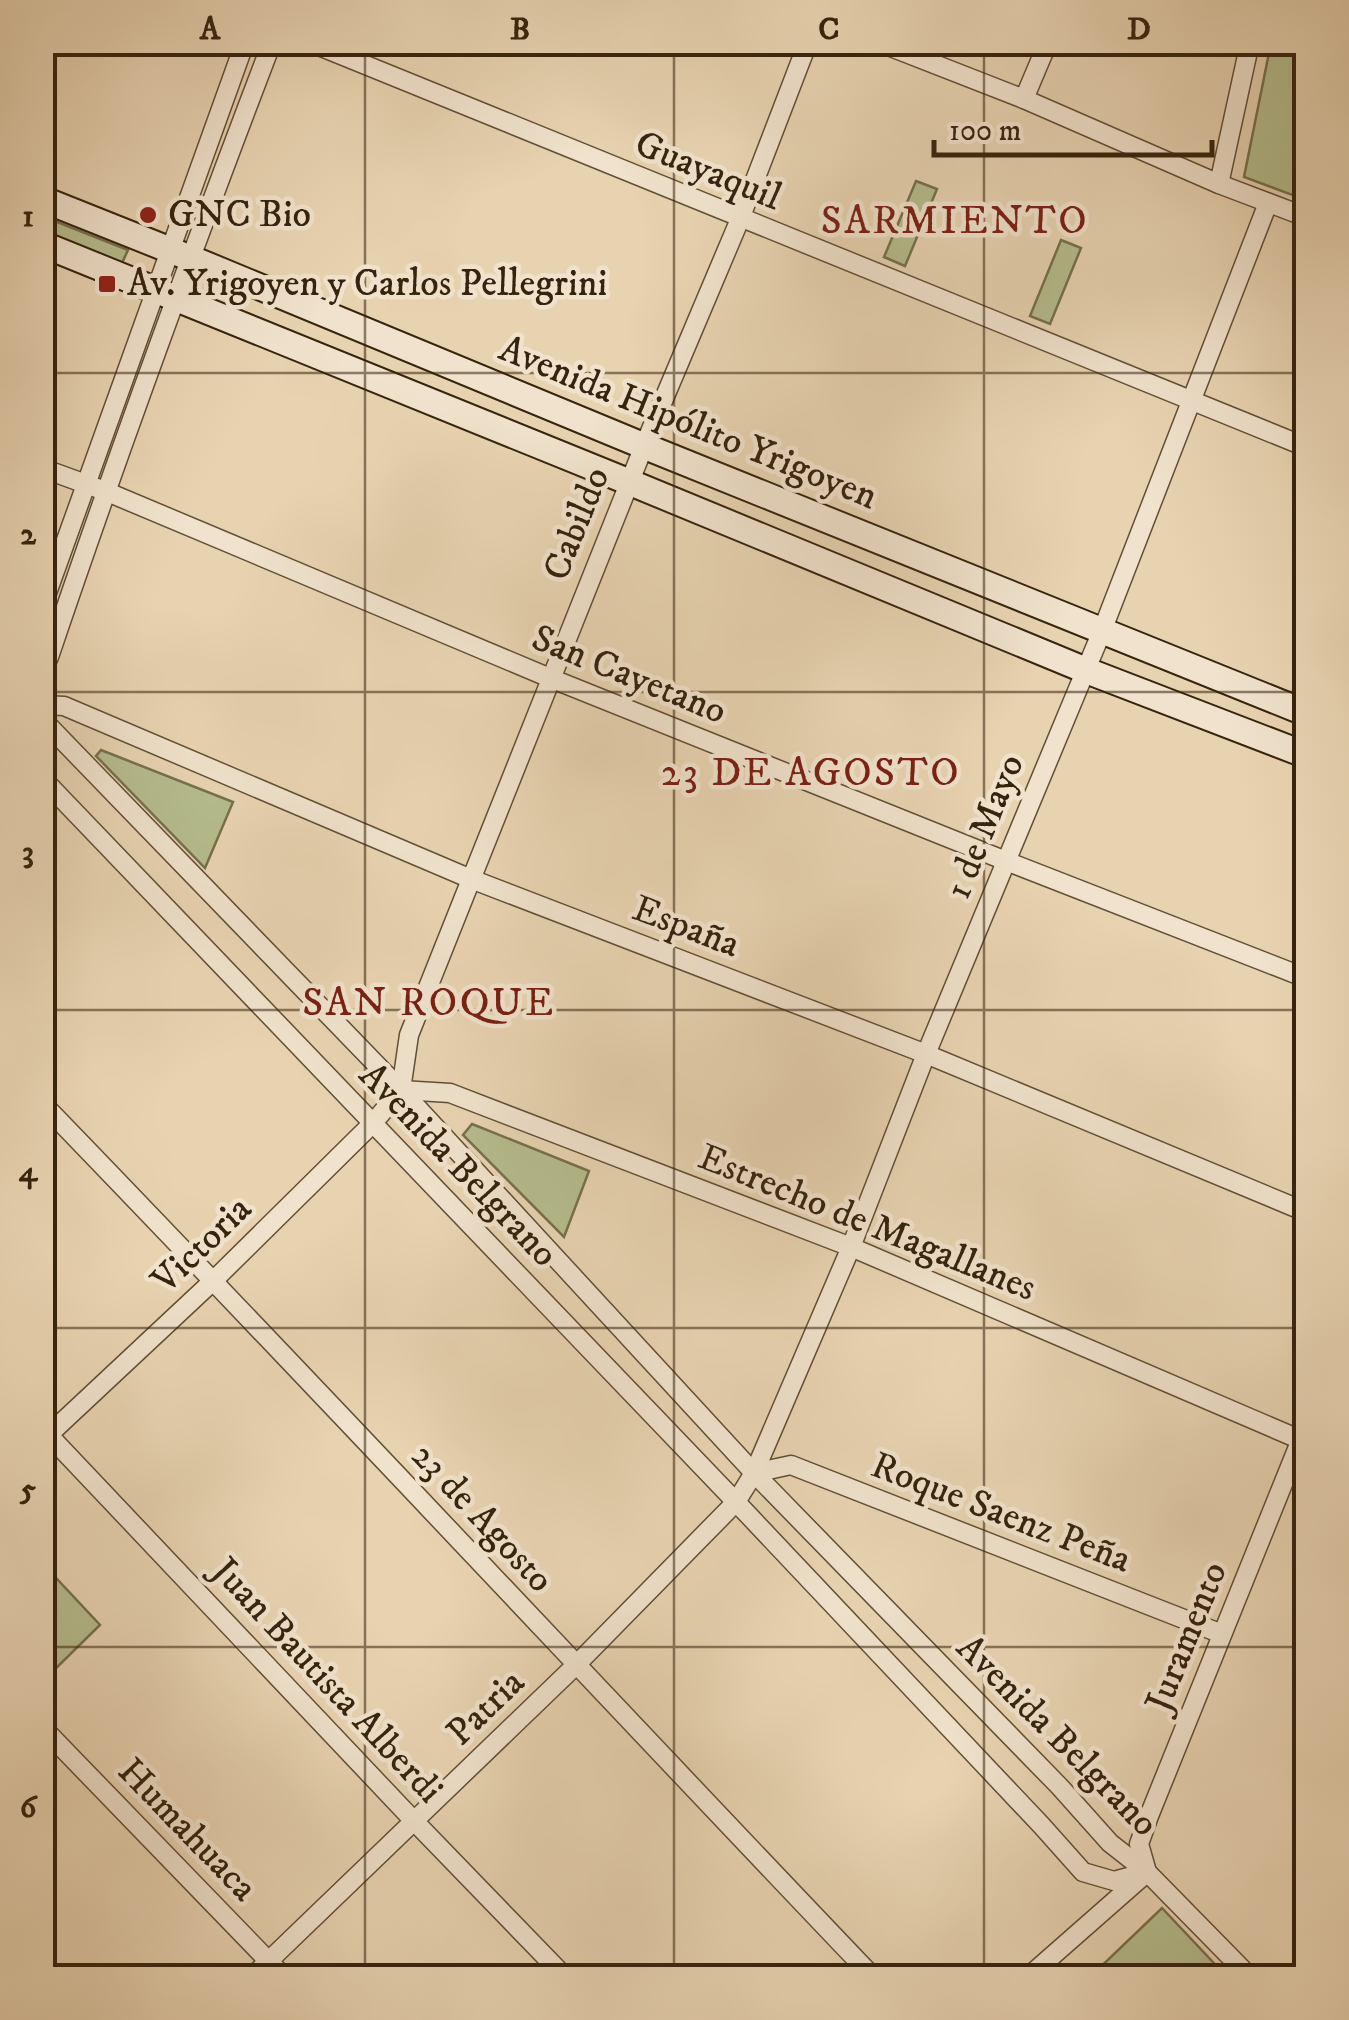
<svg xmlns="http://www.w3.org/2000/svg" width="1349" height="2020" font-family="'IM FELL DW Pica',serif">
<style>
.green{fill:#b5bc8d;stroke:#76704d;stroke-width:2.5}
.lines{fill:none;stroke-linecap:round;stroke-linejoin:round}
.street-casing{stroke:#624f36;stroke-width:21}
.secondary-casing{stroke:#36230d;stroke-width:29}
.street{stroke:#f0e2cc;stroke-width:18}
.secondary{stroke:#f0e2cc;stroke-width:25}
.grid{fill:none;stroke:#36230d;stroke-width:2.5;stroke-opacity:0.55}
.poi-dot{fill:#8f2418;stroke:#f0e2cc;stroke-width:4}
.labels{text-anchor:middle;dominant-baseline:central;stroke-width:9;stroke-linejoin:round;paint-order:stroke}
.street-label{font-size:38px;fill:#36230d;stroke:#f0e2cc}
.poi-label{font-size:38px;fill:#36230d;stroke:#f0e2cc;text-anchor:start}
.neighbourhood-label{font-size:40px;letter-spacing:2.5px;fill:#7a1f14;stroke:#f0e2cc}
.neatline{fill:none;stroke:#36230d;stroke-width:4}
.grid-label{font-size:32px;text-anchor:middle;font-weight:bold;fill:#36230d}
</style>
<rect width="100%" height="100%" fill="#e8d3b1"/>
<filter id="stains"><feTurbulence type="fractalNoise" baseFrequency=".002" numOctaves="4"/><feColorMatrix values="0 0 0 0 .2 0 0 0 0 .09 0 0 0 0 .02 0 0 0 .5 -.17"/></filter>
<radialGradient id="worn" r=".72"><stop offset=".6" stop-color="#630" stop-opacity="0"/><stop offset="1" stop-color="#630" stop-opacity=".3"/></radialGradient>
<g class="green">
<polygon points="1271,43 1306,43 1306,190 1303,199 1244,177"/>
<polygon points="916,181 937,189 905,266 884,257"/>
<polygon points="42,216 128,250 122,263 43,231"/>
<polygon points="1061,240 1081,248 1050,324 1030,316"/>
<polygon points="101,750 233,802 205,868 96,756"/>
<polygon points="472,1124 589,1171 564,1237 463,1135"/>
<polygon points="43,1564 100,1625 43,1681"/>
<polygon points="1162,1908 1227,1977 1090,1977"/>
</g>
<g class="lines">
<defs>
<g id="street">
<polyline points="309,42 1306,447"/>
<polyline points="878,42 1024,99 1219,184 1306,217"/>
<polyline points="1024,99 1048,42"/>
<polyline points="1219,184 1250,42"/>
<polyline points="42,468 105,491 550,678 1006,861 1306,978"/>
<polyline points="42,607 245,42"/>
<path d="M42 670 49 657C119 450 194 246 272 42"/>
<polyline points="42,705 64,706 471,879 926,1054 1306,1212"/>
<polyline points="42,719 401,1090 754,1473 1060,1787 1110,1843 1147,1872 1251,1978"/>
<polyline points="42,778 736,1502 1042,1826 1083,1872 1114,1881 1147,1872"/>
<polyline points="401,1090 409,1035 644,446 740,219 808,42"/>
<polyline points="401,1090 450,1093 851,1247 1301,1440"/>
<path d="M42 1103C322 1392 596 1687 874 1978"/>
<polyline points="42,1428 415,1822 566,1978"/>
<polyline points="43,1440 214,1280 373,1123 401,1090"/>
<polyline points="754,1473 791,1465 1222,1634"/>
<polyline points="42,1727 285,1978"/>
<polyline points="1147,1872 1139,1844 1149,1816 1306,1427"/>
<polyline points="251,1978 576,1665 736,1502 754,1473 851,1247 926,1054 1102,631 1268,203"/>
<polyline points="1027,1978 1143,1876"/>
</g>
<g id="secondary">
<polyline points="42,199 190,258 644,446 1306,713"/>
<polyline points="42,244 629,482 1085,670 1306,755"/>
</g>
</defs>
<use href="#street" class="street-casing"/>
<use href="#secondary" class="secondary-casing"/>
<use href="#street" class="street"/>
<use href="#secondary" class="secondary"/>
</g>
<path class="grid" d="M365 42V1978M674 42V1978M984 42V1978M42 373H1306M42 692H1306M42 1010H1306M42 1328H1306M42 1647H1306"/>
<g class="poi-dot">
<circle cx="148" cy="215" r="10"/>
<rect x="97" y="274" width="20" height="20" rx="5"/>
</g>
<g class="labels">
<g class="street-label">
<text transform="translate(708 171) rotate(22)">Guayaquil</text>
<text transform="translate(688 423) rotate(22)">Avenida Hipólito Yrigoyen</text>
<text transform="translate(577 524) rotate(-68)">Cabildo</text>
<text transform="translate(629 675) rotate(22)">San Cayetano</text>
<text transform="translate(985 827) rotate(-68)">1 de Mayo</text>
<text transform="translate(686 927) rotate(21)">España</text>
<text transform="translate(458 1165) rotate(46)">Avenida Belgrano</text>
<text transform="translate(867 1223) rotate(22)">Estrecho de Magallanes</text>
<text transform="translate(202 1245) rotate(-44)">Victoria</text>
<text transform="translate(1001 1513) rotate(21)">Roque Saenz Peña</text>
<text transform="translate(482 1518) rotate(47)">23 de Agosto</text>
<text transform="translate(1187 1637) rotate(-68)">Juramento</text>
<text transform="translate(327 1681) rotate(47)">Juan Bautista Alberdi</text>
<text transform="translate(486 1708) rotate(-44)">Patria</text>
<text transform="translate(1057 1736) rotate(45)">Avenida Belgrano</text>
<text transform="translate(187 1830) rotate(46)">Humahuaca</text>
</g>
<g class="poi-label">
<text x="168" y="215">GNC Bio</text>
<text x="127" y="284">Av. Yrigoyen y Carlos Pellegrini</text>
</g>
<g class="neighbourhood-label">
<text x="955" y="222">SARMIENTO</text>
<text x="811" y="774">23 DE AGOSTO</text>
<text x="429" y="1004">SAN ROQUE</text>
</g>
</g>
<rect width="1349" height="2020" fill="none" stroke="#e8d3b1" stroke-width="110"/>
<path d="M934 140v15h278v-15" fill="none" stroke="#36230d" stroke-width="5"/>
<text x="949" y="140" font-size="30" fill="#36230d" stroke="#f0e2cc" stroke-width="8" paint-order="stroke">100 m</text>
<rect x="55" y="55" width="1239" height="1910" class="neatline"/>
<g class="grid-label">
<text x="210" y="39">A</text>
<text x="520" y="39">B</text>
<text x="829" y="39">C</text>
<text x="1139" y="39">D</text>
<text x="28" y="226">1</text>
<text x="28" y="544">2</text>
<text x="28" y="862">3</text>
<text x="28" y="1181">4</text>
<text x="28" y="1499">5</text>
<text x="28" y="1817">6</text>
</g>
<rect width="100%" height="100%" filter="url(#stains)"/>
<rect width="100%" height="100%" fill="url(#worn)"/>
</svg>
